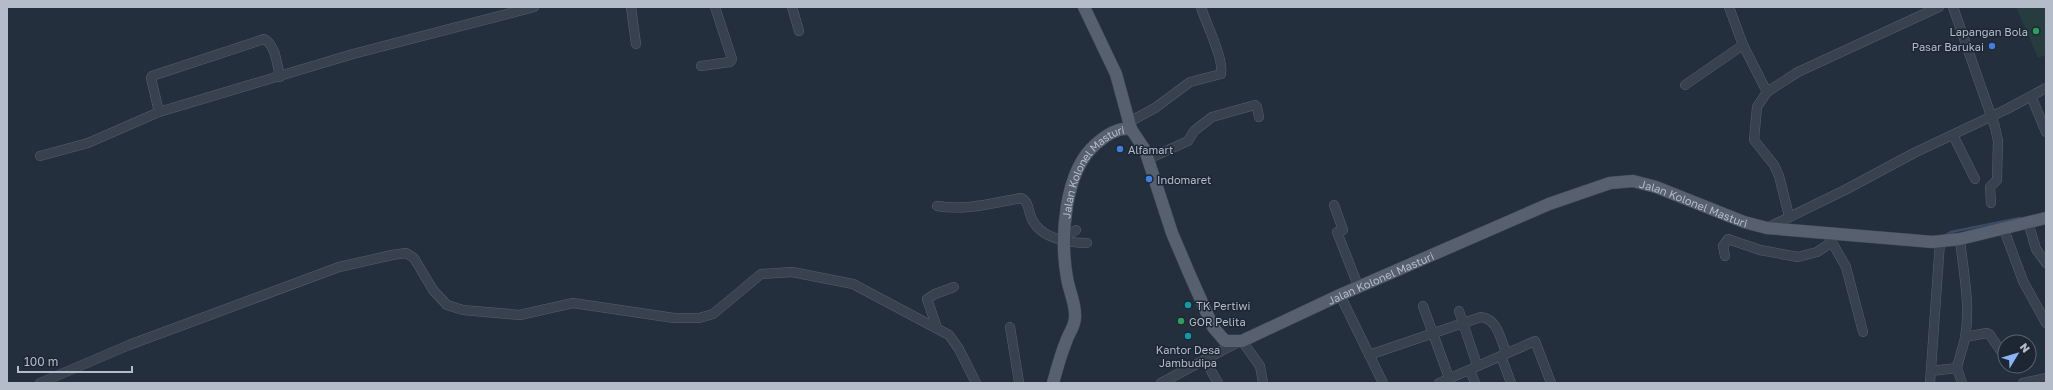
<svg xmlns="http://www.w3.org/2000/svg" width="2053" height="390" font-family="'Golos Text',sans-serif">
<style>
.green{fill:#263c3f}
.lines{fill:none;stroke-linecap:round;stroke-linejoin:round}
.stream{stroke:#394c67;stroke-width:2.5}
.minor-casing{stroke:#565f6c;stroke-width:10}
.major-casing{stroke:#414a57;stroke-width:13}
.minor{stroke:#38414e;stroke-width:9}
.major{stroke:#56606e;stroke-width:12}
.leisure-dot{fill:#2e9e5b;stroke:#1d2633;stroke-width:1.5}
.shop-dot{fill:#3f7fe0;stroke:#1d2633;stroke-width:1.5}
.culture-dot{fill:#0f9aa8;stroke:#1d2633;stroke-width:1.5}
.labels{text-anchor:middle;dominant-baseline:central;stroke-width:3;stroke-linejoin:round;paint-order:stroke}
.poi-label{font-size:11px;fill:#b4bcc9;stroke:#1d2633;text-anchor:start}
.street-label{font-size:11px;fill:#b4bcc9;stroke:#1d2633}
</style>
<rect width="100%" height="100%" fill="#242f3e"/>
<polygon class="green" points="2016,7 2046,7 2046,55 2038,58"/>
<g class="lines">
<polyline class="stream" points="1942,237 1951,232 2020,218"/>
<defs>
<g id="minor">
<polyline points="631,7 636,44"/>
<polyline points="792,7 799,31"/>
<polyline points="1729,7 1743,45 1767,92 1757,107 1754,140 1774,165 1779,176 1789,216"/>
<polyline points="1953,7 1995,127 1998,141 1997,180 1990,187 1991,203"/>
<polyline points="701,66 730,62 732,59 715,7"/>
<polyline points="1685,85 1743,45"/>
<polyline points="1767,92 1798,72 1939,7"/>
<polyline points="2031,96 2046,132"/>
<path d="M159 112 151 78 152 76 264 39C276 45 277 65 280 77"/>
<path d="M1129 122 1155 108 1190 82 1221 74C1224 58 1206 24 1201 7"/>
<polyline points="1953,135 1975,179"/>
<polyline points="40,156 88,143 159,112 353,54 534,7"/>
<polyline points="1148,159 1188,141 1194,131 1212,117 1255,105 1257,107 1259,117"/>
<polyline points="1334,205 1343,230 1337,232 1359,288"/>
<path d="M937 206C965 211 993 203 1021 198 1029 202 1028 209 1031 217 1039 238 1067 243 1087 243"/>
<polyline points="2028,222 2036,249 2046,263"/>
<polyline points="2003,227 2023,281 2046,323"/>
<polyline points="1767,228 1845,190 1914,153 2007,109 2046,88"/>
<polyline points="1064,237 1076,230"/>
<polyline points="1829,237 1846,267 1863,332"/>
<polyline points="1725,256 1723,246 1728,239 1760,250 1798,257 1817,252 1832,242"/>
<polyline points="1340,295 1383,383"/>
<polyline points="1423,306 1448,375"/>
<polyline points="1459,311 1476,362"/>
<polyline points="1010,327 1019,382"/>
<polyline points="937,328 927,299 935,294 954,287"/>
<polyline points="1965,337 1987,333 1990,335 2005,357"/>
<polyline points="1242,341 1260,366 1263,383"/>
<path d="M1369 355 1481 317C1497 319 1500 337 1505 350"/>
<polyline points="1501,356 1511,383"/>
<polyline points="1205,360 1218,383"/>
<path d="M1957 368C1959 358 1963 348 1965 338 1971 305 1963 271 1960 239"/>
<polyline points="1470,370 1475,383"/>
<polyline points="1931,371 1957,368 1962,383"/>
<polyline points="40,383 129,345 339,267 392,255 406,253 414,258 433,290 447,305 463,310 520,315 573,303 674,318 699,318 713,314 761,274 792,272 853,284 949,335 959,349 976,383"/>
<polyline points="1161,383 1238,342"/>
<polyline points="1439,383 1535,341 1551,383"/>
<polyline points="1930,383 1940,242"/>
<polyline points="2023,383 2046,378"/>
</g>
<g id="major">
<path id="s1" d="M1084 7 1116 74 1131 129 1145 150 1172 233 1189 273 1213 327 1225 341H1242L1340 295 1549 204 1610 183 1633 181 1656 187 1744 222 1767 228 1933 242 1960 239 2046 218"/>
<path id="s2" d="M1053 383C1057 368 1061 354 1067 339 1070 331 1075 326 1075 317 1076 304 1069 291 1067 278 1060 239 1064 171 1096 144 1106 135 1118 127 1131 129"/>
</g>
</defs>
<use href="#minor" class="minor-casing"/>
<use href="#major" class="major-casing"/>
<use href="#minor" class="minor"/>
<use href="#major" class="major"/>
</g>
<g class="leisure-dot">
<circle cx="2036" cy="31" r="4"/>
<circle cx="1181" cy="321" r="4"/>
</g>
<g class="shop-dot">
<circle cx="1992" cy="46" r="4"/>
<circle cx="1120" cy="149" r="4"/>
<circle cx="1149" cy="179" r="4"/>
</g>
<g class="culture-dot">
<circle cx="1188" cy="305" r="4"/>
<circle cx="1188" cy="336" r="4"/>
</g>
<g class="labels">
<g class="poi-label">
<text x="2028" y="31" text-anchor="end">Lapangan Bola</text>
<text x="1984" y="46" text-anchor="end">Pasar Barukai</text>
<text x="1128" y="149">Alfamart</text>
<text x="1157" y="179">Indomaret</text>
<text x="1196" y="305">TK Pertiwi</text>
<text x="1189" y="321">GOR Pelita</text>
<text x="1188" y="349" text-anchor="middle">Kantor Desa<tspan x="1188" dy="13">Jambudipa</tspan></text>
</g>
<g class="street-label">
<text stroke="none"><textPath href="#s2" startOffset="227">Jalan Kolonel Masturi</textPath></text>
<text stroke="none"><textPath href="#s1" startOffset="870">Jalan Kolonel Masturi</textPath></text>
<text stroke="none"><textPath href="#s1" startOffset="534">Jalan Kolonel Masturi</textPath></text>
</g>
</g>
<rect width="2053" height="390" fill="none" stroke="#b4bcc9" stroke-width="16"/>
<g transform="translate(2017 354) rotate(52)"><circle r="19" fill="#1d2633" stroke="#59626f"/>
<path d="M0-3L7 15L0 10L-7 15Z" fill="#8ab4f8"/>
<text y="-6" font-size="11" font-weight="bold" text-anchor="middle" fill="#b4bcc9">N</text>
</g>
<path d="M18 366v6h114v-6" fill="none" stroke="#b4bcc9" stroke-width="2"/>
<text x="24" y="366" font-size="12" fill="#b4bcc9" stroke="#1d2633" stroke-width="3" paint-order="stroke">100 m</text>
</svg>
